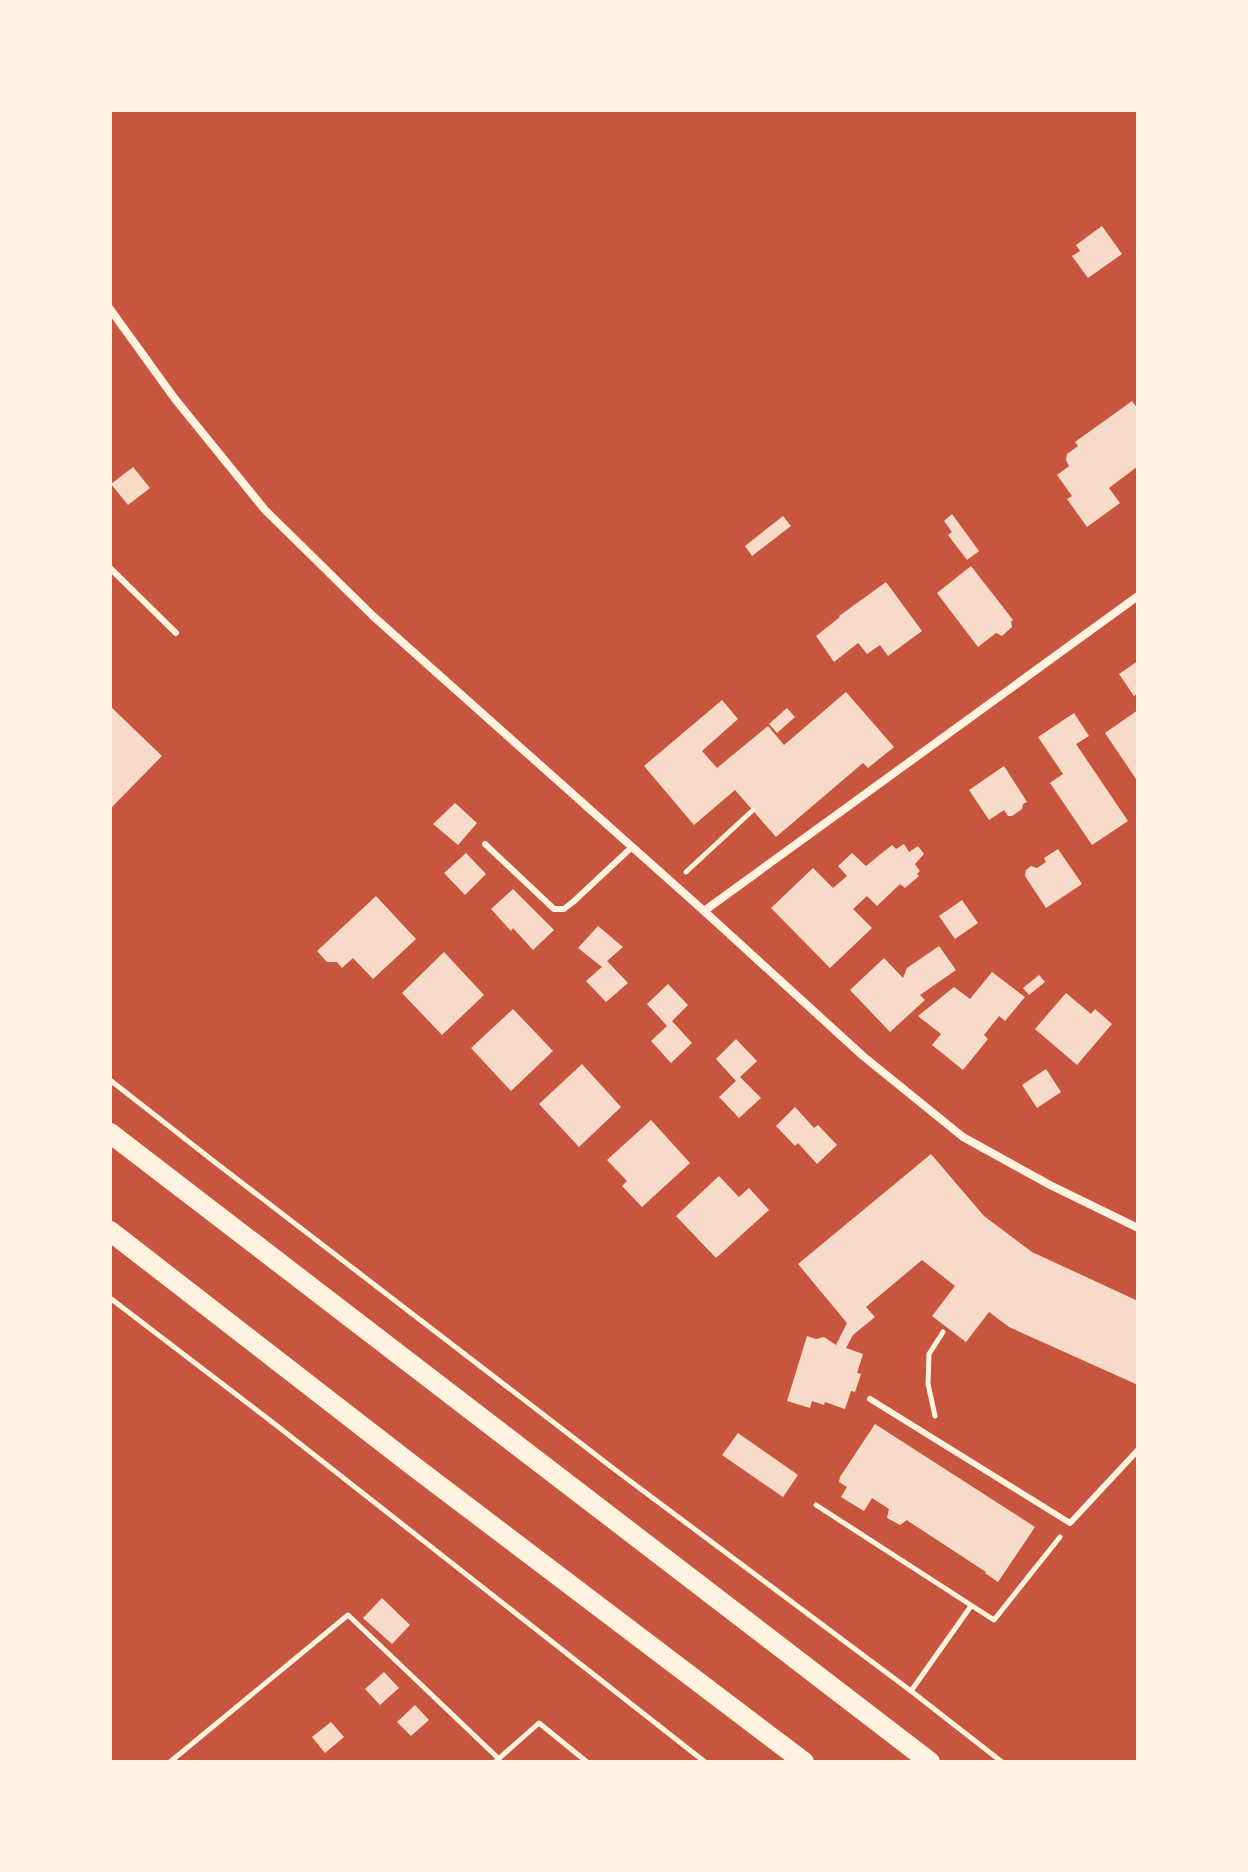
<svg xmlns="http://www.w3.org/2000/svg" width="1248" height="1872" font-family="Poppins,sans-serif">
<style>
.building{fill:#f7dbc8}
.lines{fill:none;stroke-linecap:round;stroke-linejoin:round}
.path{stroke:#fff3e0;stroke-width:5}
.service{stroke:#fff3e0;stroke-width:6}
.minor{stroke:#fff3e0;stroke-width:8}
.primary{stroke:#fff3e0;stroke-width:20}
</style>
<rect width="100%" height="100%" fill="#c8553d"/>
<g class="building">
<polygon points="1102,226 1122,254 1088,278 1072,256 1080,251 1076,245"/>
<polygon points="1132,401 1138,409 1138,466 1109,488 1120,503 1087,527 1067,499 1072,496 1057,475 1069,466 1066,460 1067,454 1078,446 1075,442"/>
<polygon points="133,467 150,488 128,505 111,484"/>
<polygon points="952,514 979,551 967,560 948,535 952,532 944,521"/>
<polygon points="783,516 791,526 752,556 745,546"/>
<polygon points="971,566 1013,620 1011,622 1012,627 1002,636 996,633 978,647 937,593"/>
<polygon points="886,582 922,631 888,656 880,645 867,654 858,643 834,662 816,636 840,617 839,616"/>
<polygon points="1138,661 1138,693 1134,696 1119,674"/>
<polygon points="846,692 894,747 868,768 863,763 776,837 735,790 694,825 644,766 722,700 738,719 702,751 717,768 768,726 784,745"/>
<polygon points="110,706 162,756 110,809"/>
<polygon points="787,708 795,717 777,733 769,724"/>
<polygon points="1138,710 1138,782 1105,733"/>
<polygon points="1074,713 1089,736 1076,744 1128,821 1092,845 1050,783 1063,774 1038,737"/>
<polygon points="1004,766 1027,802 1023,804 1022,809 1012,816 1008,816 1004,810 989,820 969,790"/>
<polygon points="455,803 477,823 458,845 433,824"/>
<polygon points="904,844 909,852 918,846 924,854 915,864 920,871 917,874 919,876 905,888 900,884 877,906 867,896 853,909 872,928 830,968 771,908 813,868 833,888 847,876 838,866 852,853 866,866 892,845 896,849"/>
<polygon points="1058,849 1082,884 1046,908 1025,876 1026,870 1031,866 1037,868 1046,862 1044,858"/>
<polygon points="466,853 486,874 465,895 444,873"/>
<polygon points="513,889 554,930 533,950 513,928 511,931 491,909"/>
<polygon points="376,896 416,939 373,979 353,958 342,968 337,962 327,962 317,951"/>
<polygon points="962,900 978,923 955,939 939,916"/>
<polygon points="598,926 623,947 607,961 628,983 606,1002 586,981 602,967 578,948"/>
<polygon points="939,946 956,970 920,995 925,1000 890,1032 850,990 884,958 903,978 907,968"/>
<polygon points="444,952 484,995 442,1035 402,993"/>
<polygon points="992,972 1025,997 1005,1021 999,1016 984,1035 988,1039 963,1070 932,1045 941,1034 918,1016 954,987 970,999"/>
<polygon points="1039,975 1045,982 1029,995 1023,988"/>
<polygon points="668,984 688,1005 672,1021 692,1043 671,1063 651,1041 667,1026 647,1004"/>
<polygon points="1066,993 1091,1014 1095,1009 1112,1024 1077,1065 1035,1029"/>
<polygon points="513,1009 553,1051 511,1091 471,1048"/>
<polygon points="736,1039 757,1061 740,1077 761,1098 739,1118 719,1097 736,1081 716,1059"/>
<polygon points="582,1064 621,1107 579,1147 539,1104"/>
<polygon points="1046,1069 1061,1092 1037,1108 1022,1085"/>
<polygon points="795,1107 814,1128 818,1125 837,1145 817,1164 798,1143 795,1146 776,1126"/>
<polygon points="651,1120 690,1163 642,1207 622,1186 627,1181 607,1160"/>
<polygon points="931,1154 984,1216 1032,1252 1138,1301 1138,1385 1009,1327 989,1312 966,1342 932,1316 955,1286 922,1260 866,1307 875,1317 853,1335 846,1348 863,1354 857,1373 861,1374 855,1392 851,1391 845,1409 825,1402 824,1405 812,1401 810,1408 787,1401 807,1336 816,1339 824,1337 836,1345 847,1323 798,1264"/>
<polygon points="719,1176 739,1197 749,1188 769,1210 716,1258 676,1216"/>
<polygon points="875,1424 1035,1527 998,1582 985,1573 986,1572 908,1521 907,1520 900,1525 887,1518 889,1509 872,1498 864,1511 841,1497 847,1487 839,1482 840,1477"/>
<polygon points="738,1433 798,1475 783,1497 722,1455"/>
<polygon points="382,1598 410,1625 392,1644 363,1618"/>
<polygon points="384,1672 399,1688 380,1705 365,1689"/>
<polygon points="415,1705 429,1720 411,1736 397,1722"/>
<polygon points="331,1722 344,1737 325,1753 312,1737"/>
</g>
<g class="lines">
<g class="path">
<polyline points="686,872 753,810"/>
<polyline points="110,1080 216,1163 618,1472 911,1691 1002,1762"/>
<polyline points="110,1298 276,1425 705,1762"/>
<polyline points="935,1416 928,1384 929,1354 943,1332"/>
<polyline points="816,1505 994,1620 1060,1537"/>
<polyline points="911,1691 971,1606"/>
<polyline points="170,1762 348,1615 499,1759"/>
<polyline points="495,1762 539,1723 587,1762"/>
</g>
<g class="service">
<polyline points="110,568 176,633"/>
<polyline points="485,844 554,909 564,909 573,902 632,847"/>
<polyline points="870,1399 1070,1523 1138,1450"/>
</g>
<g class="minor">
<polyline points="110,309 175,399 265,510 373,616 704,911 863,1056 963,1137 1050,1185 1138,1228"/>
<polyline points="704,911 1138,596"/>
</g>
<g class="primary">
<polyline points="110,1133 930,1762"/>
<polyline points="110,1231 412,1465 804,1762"/>
</g>
</g>
<rect width="1248" height="1872" fill="none" stroke="#fff3e0" stroke-width="224"/>
</svg>
